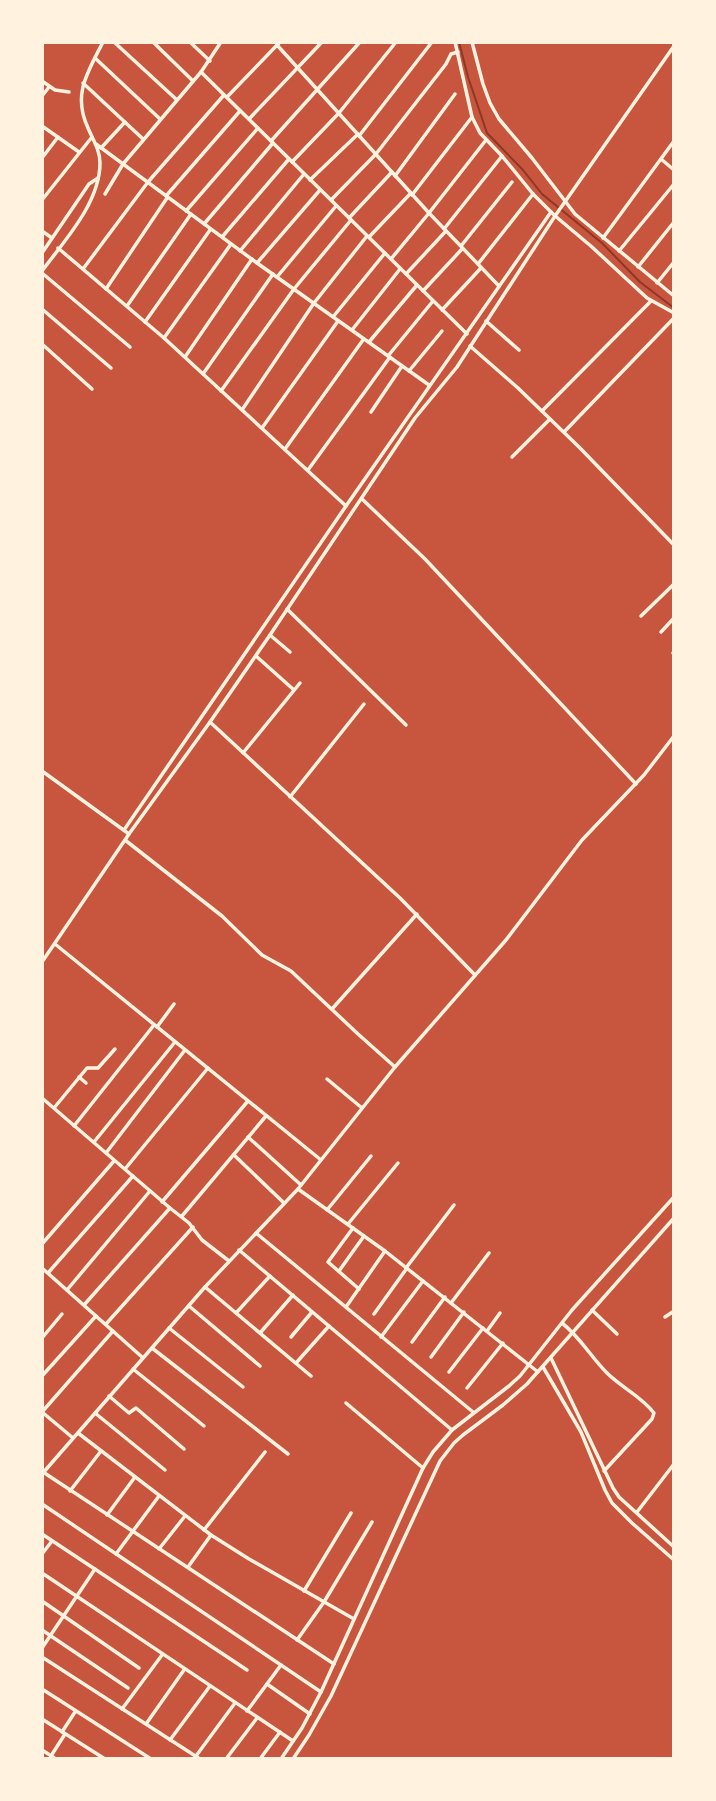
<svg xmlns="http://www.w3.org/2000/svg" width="716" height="1801" font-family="'Varela Round',sans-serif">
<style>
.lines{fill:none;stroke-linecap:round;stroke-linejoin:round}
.stream{stroke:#8f3625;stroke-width:2}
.minor{stroke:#fff3e0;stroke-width:3.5}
</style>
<rect width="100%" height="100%" fill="#c8553d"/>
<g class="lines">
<polyline class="stream" points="459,42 468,77 487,133 523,170 542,194 602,243 640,282 674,308"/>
<g class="minor">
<polyline points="114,42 177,100"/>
<polyline points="153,42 193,81"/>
<polyline points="190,42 210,61"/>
<polyline points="455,42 472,117 480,133 502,156 533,194 554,215 592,247 647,298 674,313"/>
<polyline points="472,42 483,84 490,103 499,119 532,158 575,214 674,296"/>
<polyline points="277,45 429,213 499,286"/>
<polyline points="95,58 160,119"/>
<polyline points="201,72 467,334"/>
<polyline points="42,81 55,90 69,92"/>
<polyline points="83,83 143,139"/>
<polyline points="42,96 49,87"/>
<polyline points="227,97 280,42"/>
<polyline points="249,119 322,42"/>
<polyline points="42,126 79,152"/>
<polyline points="359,136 432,42"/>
<polyline points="271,141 360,42"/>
<polyline points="96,144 257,263 429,385"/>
<polyline points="101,148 125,122"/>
<polyline points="42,158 58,137"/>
<polyline points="661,159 674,170"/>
<polyline points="292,162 339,113 396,42"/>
<polyline points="395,176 455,94"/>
<polyline points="310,180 358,134"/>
<polyline points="105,194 123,164 201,72 221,42"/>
<polyline points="412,195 472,117"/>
<polyline points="166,196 240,111"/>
<polyline points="42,200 92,137"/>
<polyline points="331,200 376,154 446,64 451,54 458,52"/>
<polyline points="186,211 258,128"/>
<polyline points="349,218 392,172"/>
<polyline points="204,224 273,143"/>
<polyline points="444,229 502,156"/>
<polyline points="42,231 52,238"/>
<polyline points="222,237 289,159"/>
<polyline points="369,237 411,193"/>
<polyline points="603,238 674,141"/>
<polyline points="461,246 512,182"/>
<polyline points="58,248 164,338 346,506"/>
<polyline points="240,251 304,174"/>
<polyline points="619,251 674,184"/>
<polyline points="42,253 89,184 98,178"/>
<polyline points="391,259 429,213 486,140"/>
<polyline points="257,263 320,190"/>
<polyline points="478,264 533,194"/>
<polyline points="638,267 674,222"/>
<polyline points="83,269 148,182 224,95"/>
<path d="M42 271C64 241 100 203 100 163 100 150 93 140 88 128 72 94 88 72 103 42"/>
<polyline points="42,273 130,347"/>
<polyline points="406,274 446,231"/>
<polyline points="277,277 336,206"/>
<polyline points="657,283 674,262"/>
<polyline points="106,289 167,198"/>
<polyline points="423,291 462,249"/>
<polyline points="127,306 191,214"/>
<polyline points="42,309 111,368"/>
<polyline points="442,310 481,268"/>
<polyline points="333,317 385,253"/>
<polyline points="486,321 519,350"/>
<polyline points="145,322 210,230"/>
<polyline points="352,330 400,269"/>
<polyline points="164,338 231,244"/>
<polyline points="369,342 417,285"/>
<polyline points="42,344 92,389"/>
<polyline points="470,346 518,388 579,447 674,545"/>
<polyline points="388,356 433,301"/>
<polyline points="185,357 252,259"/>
<polyline points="409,371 442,331"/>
<polyline points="203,374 273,274"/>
<polyline points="221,391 294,289 351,220"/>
<polyline points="242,410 314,303 367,236"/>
<polyline points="542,411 651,301"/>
<polyline points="371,412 402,366"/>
<polyline points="262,428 338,321"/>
<polyline points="564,432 674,318"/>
<polyline points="285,449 363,340"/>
<polyline points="512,457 550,419"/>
<polyline points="308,470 390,357"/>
<polyline points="362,499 425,559 636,784"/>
<polyline points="287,609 406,725"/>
<polyline points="641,616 674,584"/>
<polyline points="661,632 674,618"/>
<polyline points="270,635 290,652"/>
<polyline points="673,653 674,652"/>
<polyline points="256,656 294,690"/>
<polyline points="210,722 400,898 475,975"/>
<polyline points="243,753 300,683"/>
<polyline points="42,771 129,834"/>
<polyline points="290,797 364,704"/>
<polyline points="124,830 346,506 551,212"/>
<polyline points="125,840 222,916 262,955 291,971 358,1034 395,1067"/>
<polyline points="55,944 321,1160"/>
<polyline points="42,962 129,834 210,722 270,635 415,418 457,367 555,216 674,46"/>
<polyline points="332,1009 417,914"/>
<polyline points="157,1027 174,1004"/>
<polyline points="79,1077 86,1083"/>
<polyline points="327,1079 362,1108"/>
<polyline points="42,1098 170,1208 189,1223 202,1240 229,1261"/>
<polyline points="54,1108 87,1068 98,1068 115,1049"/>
<polyline points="74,1126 154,1025"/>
<polyline points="248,1137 301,1185"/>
<polyline points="94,1142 175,1042"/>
<polyline points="106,1153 185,1050"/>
<polyline points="234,1155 284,1203"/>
<polyline points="125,1169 208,1068"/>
<polyline points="298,1189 385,1251 538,1372"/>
<polyline points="162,1202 248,1101"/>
<polyline points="327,1210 371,1156"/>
<polyline points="182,1216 266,1116"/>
<polyline points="348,1224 398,1163"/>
<polyline points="353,1228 328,1262 359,1289"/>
<polyline points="256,1233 473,1412"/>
<polyline points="42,1244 114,1161"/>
<polyline points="239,1250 452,1430"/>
<polyline points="42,1268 142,1357"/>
<polyline points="406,1268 454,1205"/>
<polyline points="339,1271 364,1236"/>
<polyline points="48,1273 133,1176"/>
<polyline points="205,1287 311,1376"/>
<polyline points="67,1290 150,1191"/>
<polyline points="451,1303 489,1253"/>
<polyline points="84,1305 170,1208"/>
<polyline points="189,1306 260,1366"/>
<polyline points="346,1307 385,1251"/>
<polyline points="592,1310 617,1334"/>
<polyline points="236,1313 270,1276"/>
<polyline points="374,1314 407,1268"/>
<polyline points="665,1317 674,1311"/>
<path d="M562 1323C580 1337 591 1357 607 1373 622 1388 641 1396 654 1413L652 1419 604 1471"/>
<polyline points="106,1324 193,1227"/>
<polyline points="169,1328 243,1387"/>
<polyline points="487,1331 500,1313"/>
<polyline points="260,1333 293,1295"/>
<polyline points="291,1337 312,1312"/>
<polyline points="381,1337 423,1281"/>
<polyline points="42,1338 62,1314"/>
<polyline points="412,1342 445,1297"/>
<polyline points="152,1348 288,1454"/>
<polyline points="431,1357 464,1312"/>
<polyline points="551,1358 613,1488 619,1497 674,1547"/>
<polyline points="296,1363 329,1326"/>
<polyline points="543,1367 581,1432 605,1490 612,1503 632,1523 674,1560"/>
<polyline points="133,1369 204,1426"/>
<polyline points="449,1372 483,1328"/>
<polyline points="42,1376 96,1316"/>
<polyline points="467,1388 503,1343"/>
<polyline points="109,1396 129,1413 136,1408 184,1449"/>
<polyline points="346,1403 423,1468"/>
<polyline points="42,1412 113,1331"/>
<polyline points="42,1412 73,1438"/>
<polyline points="95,1413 165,1470"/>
<polyline points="78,1433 211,1535 249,1559 354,1619"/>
<polyline points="43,1472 334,1664"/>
<polyline points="42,1474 205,1287 298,1189 395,1067 506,940 582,840 644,775 674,736"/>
<polyline points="70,1491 101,1451"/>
<polyline points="42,1504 321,1692"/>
<polyline points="637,1512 674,1464"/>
<polyline points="107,1515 135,1477"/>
<polyline points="204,1530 265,1452"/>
<polyline points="42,1534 247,1670"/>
<polyline points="159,1549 185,1516"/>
<polyline points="42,1554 52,1541"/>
<polyline points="116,1554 159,1496"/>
<polyline points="188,1567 211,1535"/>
<polyline points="42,1573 293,1741"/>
<polyline points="304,1591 351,1513"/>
<polyline points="42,1601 139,1668"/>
<polyline points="42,1630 128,1688"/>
<polyline points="297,1640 324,1602 372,1522"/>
<polyline points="42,1648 95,1569"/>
<polyline points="42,1657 200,1759"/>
<polyline points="267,1684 310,1714"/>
<polyline points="42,1689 151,1759"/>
<polyline points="122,1709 162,1655"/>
<polyline points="247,1711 281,1665"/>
<polyline points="42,1719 105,1759"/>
<polyline points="146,1724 184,1670"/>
<polyline points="62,1732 75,1712"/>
<polyline points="170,1740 210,1686"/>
<polyline points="42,1750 56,1759"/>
<polyline points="51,1756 65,1734"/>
<polyline points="196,1756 235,1703"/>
<polyline points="226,1759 257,1718"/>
<polyline points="260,1759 280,1732"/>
<polyline points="281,1759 302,1728 321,1692 423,1468 433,1452 452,1430 509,1386 520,1376 572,1310 674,1197"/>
<polyline points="293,1759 309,1735 331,1696 440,1461 454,1443 463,1435 503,1405 527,1384 674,1218"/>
</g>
</g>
<rect width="716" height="1801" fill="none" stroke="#fff3e0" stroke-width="88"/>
</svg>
